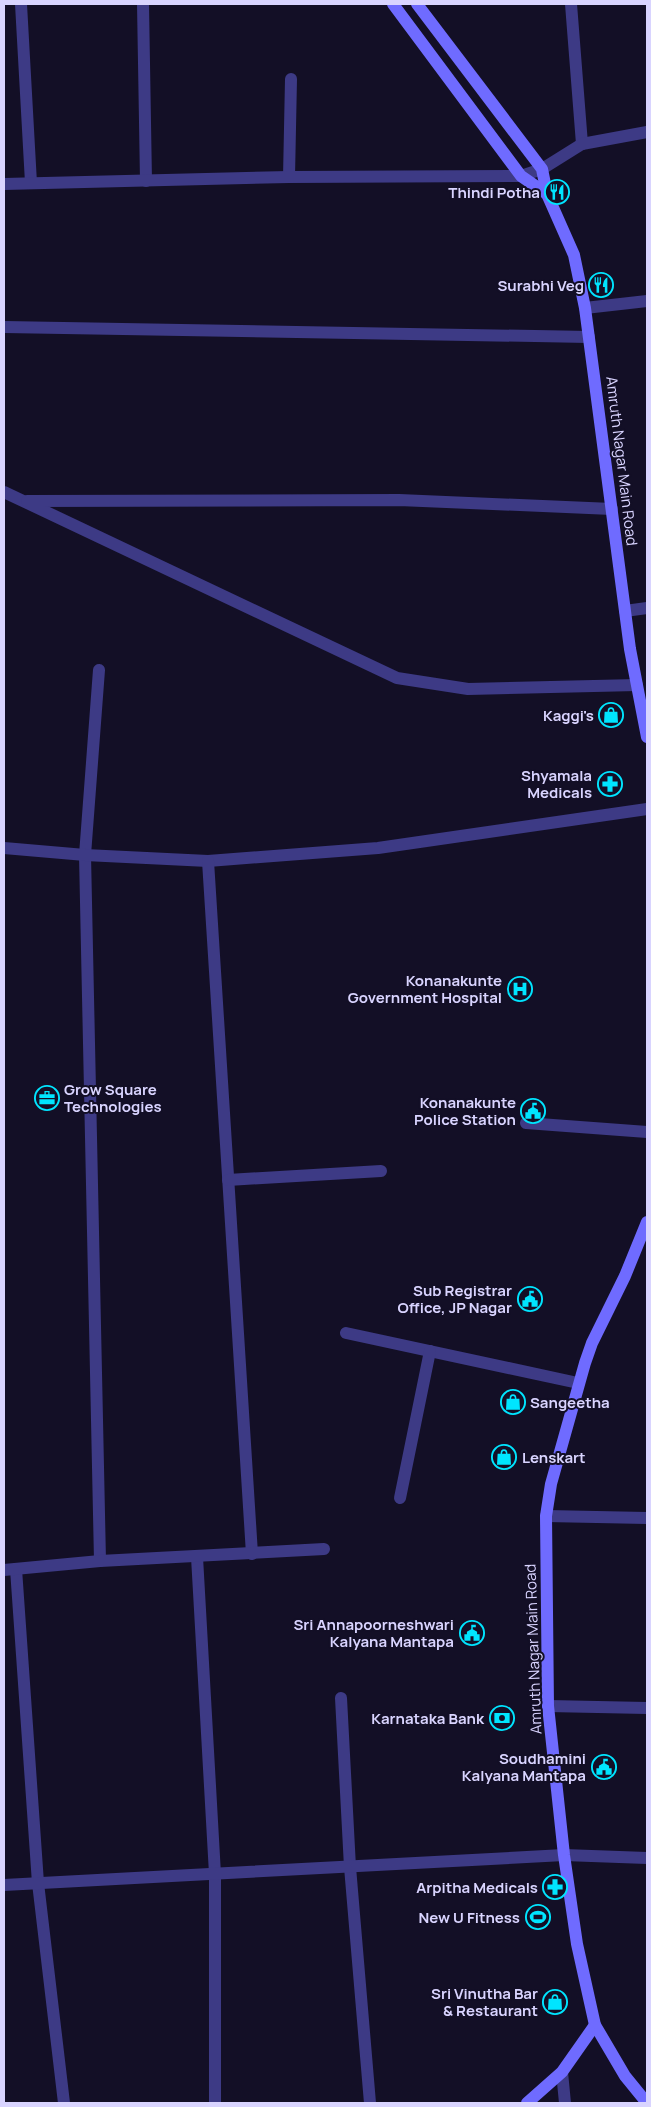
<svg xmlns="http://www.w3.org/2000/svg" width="651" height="2107" font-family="Manrope,sans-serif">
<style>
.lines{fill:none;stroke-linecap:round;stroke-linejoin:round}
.lane{stroke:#3d3a85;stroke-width:12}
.street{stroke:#3d3a85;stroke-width:12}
.secondary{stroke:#6f6bff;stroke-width:12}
.labels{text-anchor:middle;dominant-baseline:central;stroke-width:4;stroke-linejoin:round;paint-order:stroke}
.poi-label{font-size:15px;font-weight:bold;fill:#d9d4ff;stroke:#130f26;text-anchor:end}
.street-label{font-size:15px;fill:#d9d4ff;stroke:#130f26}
</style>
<rect width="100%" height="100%" fill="#130f26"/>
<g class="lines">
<polyline class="lane" points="526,1123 647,1132"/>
<g class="street">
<polyline points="21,4 31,183"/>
<polyline points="143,4 146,181"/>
<polyline points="571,4 582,144"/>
<polyline points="289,177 291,79"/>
<polyline points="4,184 289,177 521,176 542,169 582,144 647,132"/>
<polyline points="585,308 647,301"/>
<polyline points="4,327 589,337"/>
<polyline points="4,492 397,678 468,689 637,685"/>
<polyline points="27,501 399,500 612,509"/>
<polyline points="625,611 647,608"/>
<polyline points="99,670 85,855 100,1561"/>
<polyline points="4,848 85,855 208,861 378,848 647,809"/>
<polyline points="208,861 252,1554"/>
<polyline points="228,1180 381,1171"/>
<polyline points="346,1333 578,1383"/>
<polyline points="400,1498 430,1351"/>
<polyline points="546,1516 647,1518"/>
<polyline points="197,1557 215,1874 215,2103"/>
<polyline points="16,1569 38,1883 64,2103"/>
<polyline points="4,1570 100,1561 324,1549"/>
<polyline points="341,1698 350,1867 370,2103"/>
<polyline points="548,1706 647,1708"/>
<polyline points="4,1885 564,1855 647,1858"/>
<polyline points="562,2072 565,2103"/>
</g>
<g class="secondary">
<polyline points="393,4 521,176 547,194"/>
<polyline points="417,4 542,169 547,194 574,255 585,308 630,649 647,737"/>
<polyline points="527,2103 562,2072 595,2025"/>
<polyline points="647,2103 625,2076 595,2025 577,1944 564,1855 548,1706 546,1516 551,1484 585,1363 592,1343 625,1276 647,1222"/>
</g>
</g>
<defs>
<symbol id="restaurant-ring" viewBox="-11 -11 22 22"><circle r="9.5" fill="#130f26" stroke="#00e5ff" stroke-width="1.5"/><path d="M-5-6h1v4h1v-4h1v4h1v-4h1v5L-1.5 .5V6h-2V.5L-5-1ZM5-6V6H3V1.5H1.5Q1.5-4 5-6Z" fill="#00e5ff"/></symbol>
<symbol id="shop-ring" viewBox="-11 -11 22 22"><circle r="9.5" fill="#130f26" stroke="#00e5ff" stroke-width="1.5"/><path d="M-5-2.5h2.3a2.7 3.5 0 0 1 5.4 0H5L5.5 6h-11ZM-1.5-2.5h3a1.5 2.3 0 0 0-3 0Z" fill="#00e5ff"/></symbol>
<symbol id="pharmacy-ring" viewBox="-11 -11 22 22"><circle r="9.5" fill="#130f26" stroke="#00e5ff" stroke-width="1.5"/><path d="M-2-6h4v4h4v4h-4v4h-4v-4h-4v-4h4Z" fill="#00e5ff"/></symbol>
<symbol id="hospital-ring" viewBox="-11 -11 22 22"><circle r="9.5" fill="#130f26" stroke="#00e5ff" stroke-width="1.5"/><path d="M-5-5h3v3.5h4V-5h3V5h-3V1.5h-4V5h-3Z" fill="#00e5ff"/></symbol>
<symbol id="office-ring" viewBox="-11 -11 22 22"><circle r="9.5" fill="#130f26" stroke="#00e5ff" stroke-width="1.5"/><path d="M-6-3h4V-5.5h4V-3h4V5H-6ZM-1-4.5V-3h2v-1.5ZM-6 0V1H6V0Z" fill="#00e5ff"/></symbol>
<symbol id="civic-ring" viewBox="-11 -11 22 22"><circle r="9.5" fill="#130f26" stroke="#00e5ff" stroke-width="1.5"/><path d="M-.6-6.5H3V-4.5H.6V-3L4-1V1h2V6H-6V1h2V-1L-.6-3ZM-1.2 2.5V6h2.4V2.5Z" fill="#00e5ff"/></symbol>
<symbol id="bank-ring" viewBox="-11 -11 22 22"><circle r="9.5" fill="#130f26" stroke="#00e5ff" stroke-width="1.5"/><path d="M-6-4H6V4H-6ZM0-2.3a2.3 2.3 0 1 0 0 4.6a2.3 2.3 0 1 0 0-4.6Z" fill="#00e5ff"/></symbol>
<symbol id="stadium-ring" viewBox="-11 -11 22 22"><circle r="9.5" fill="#130f26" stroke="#00e5ff" stroke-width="1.5"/><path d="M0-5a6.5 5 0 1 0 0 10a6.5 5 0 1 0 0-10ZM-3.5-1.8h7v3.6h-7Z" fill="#00e5ff"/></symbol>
</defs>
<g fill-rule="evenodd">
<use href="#restaurant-ring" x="543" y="178" width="28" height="28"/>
<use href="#restaurant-ring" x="587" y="271" width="28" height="28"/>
<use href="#shop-ring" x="597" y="701" width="28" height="28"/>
<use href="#pharmacy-ring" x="596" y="770" width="28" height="28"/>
<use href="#hospital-ring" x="506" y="975" width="28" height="28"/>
<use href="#office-ring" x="33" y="1084" width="28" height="28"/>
<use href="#civic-ring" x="519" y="1097" width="28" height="28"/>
<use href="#civic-ring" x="516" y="1285" width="28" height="28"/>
<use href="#shop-ring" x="499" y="1388" width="28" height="28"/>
<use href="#shop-ring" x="490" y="1443" width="28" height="28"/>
<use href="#civic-ring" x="458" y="1619" width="28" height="28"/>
<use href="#bank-ring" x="488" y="1704" width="28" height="28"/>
<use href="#civic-ring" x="590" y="1753" width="28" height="28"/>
<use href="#pharmacy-ring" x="541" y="1873" width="28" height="28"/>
<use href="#stadium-ring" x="524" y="1903" width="28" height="28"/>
<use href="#shop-ring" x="541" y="1988" width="28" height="28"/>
</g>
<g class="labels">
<g class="poi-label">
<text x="540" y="192">Thindi Potha</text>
<text x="584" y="285">Surabhi Veg</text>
<text x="594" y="715">Kaggi's</text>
<text x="592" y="775">Shyamala<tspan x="592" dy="17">Medicals</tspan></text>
<text x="502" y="980">Konanakunte<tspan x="502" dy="17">Government Hospital</tspan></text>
<text x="64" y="1089" text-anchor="start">Grow Square<tspan x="64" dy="17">Technologies</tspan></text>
<text x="516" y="1102">Konanakunte<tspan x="516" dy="17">Police Station</tspan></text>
<text x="512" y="1290">Sub Registrar<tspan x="512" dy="17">Office, JP Nagar</tspan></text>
<text x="530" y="1402" text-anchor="start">Sangeetha</text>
<text x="522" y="1457" text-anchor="start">Lenskart</text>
<text x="454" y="1624">Sri Annapoorneshwari<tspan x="454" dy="17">Kalyana Mantapa</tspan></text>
<text x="484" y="1718">Karnataka Bank</text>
<text x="586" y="1758">Soudhamini<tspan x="586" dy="17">Kalyana Mantapa</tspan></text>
<text x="538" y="1887">Arpitha Medicals</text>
<text x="520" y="1917">New U Fitness</text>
<text x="538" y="1993">Sri Vinutha Bar<tspan x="538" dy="17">&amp; Restaurant</tspan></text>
</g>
<g class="street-label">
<text transform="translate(622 461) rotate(83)">Amruth Nagar Main Road</text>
<text transform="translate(533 1649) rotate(-92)">Amruth Nagar Main Road</text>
</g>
</g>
<rect width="651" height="2107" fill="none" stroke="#d9d4ff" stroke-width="10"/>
</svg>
